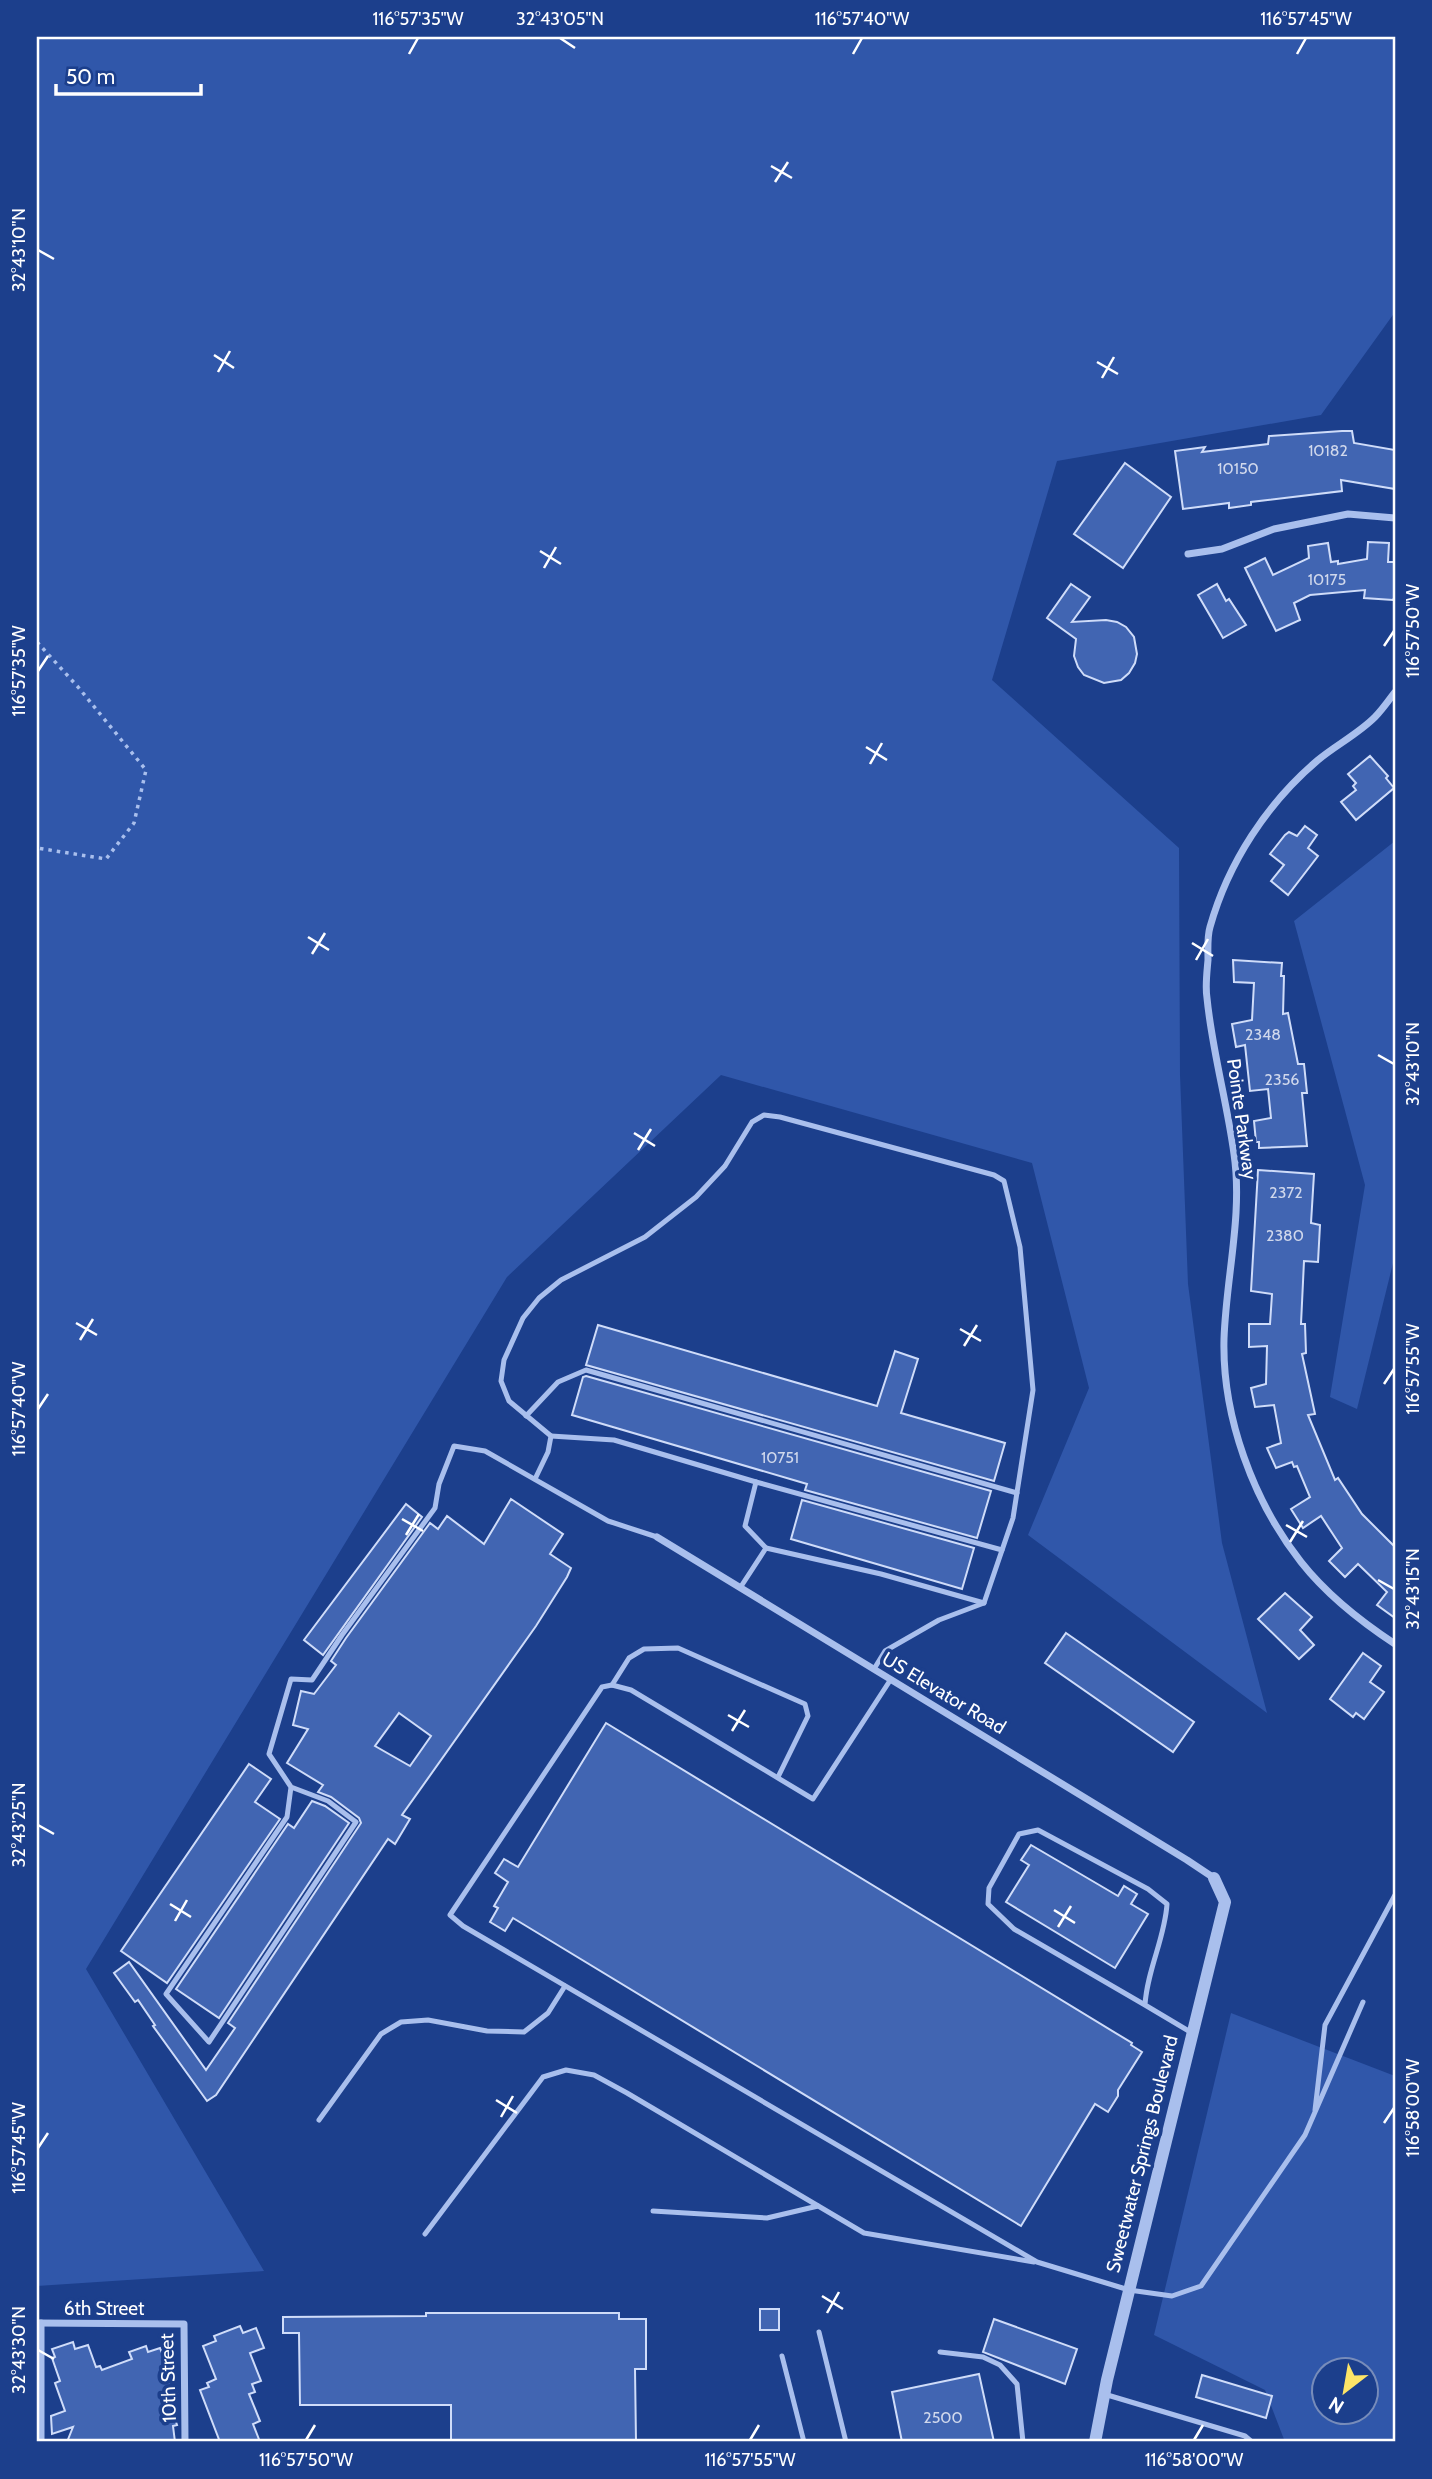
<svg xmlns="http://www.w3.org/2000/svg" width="1432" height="2479" font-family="Cabin,sans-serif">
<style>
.green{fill:#3057aa;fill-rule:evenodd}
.building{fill:#4165b2;stroke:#cfdcf9;stroke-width:2;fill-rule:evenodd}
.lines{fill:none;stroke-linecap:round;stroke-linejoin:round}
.path{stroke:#a9bfed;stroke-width:3.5;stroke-dasharray:3.5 5;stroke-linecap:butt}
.service{stroke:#a9bfed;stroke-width:5}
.minor{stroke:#a9bfed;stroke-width:7}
.tertiary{stroke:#a9bfed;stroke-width:12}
.ticks{fill:none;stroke:#fff;stroke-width:2.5}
.labels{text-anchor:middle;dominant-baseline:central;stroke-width:7;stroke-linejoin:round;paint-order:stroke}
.number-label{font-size:16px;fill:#d0d8ec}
.street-label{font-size:19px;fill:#fff;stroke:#1c3f8c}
.neatline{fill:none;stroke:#fff;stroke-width:2.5}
.ticks-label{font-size:18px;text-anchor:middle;fill:#fff}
</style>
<rect width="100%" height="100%" fill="#1c3f8c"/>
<g class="green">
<polygon points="37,37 1395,37 1395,312 1321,415 1057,461 992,680 1179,848 1180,1075 1188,1284 1222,1543 1267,1713 1028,1535 1089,1388 1032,1163 721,1075 507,1277 86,1969 264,2271 37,2286"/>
<polygon points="1395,841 1395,1255 1357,1409 1330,1397 1365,1185 1294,921"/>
<path d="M1231 2013 1395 2076V2442H1285L1265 2390 1154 2335ZM1324 2370H1366V2412H1324Z"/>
</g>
<g class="building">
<polygon points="1342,431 1352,431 1354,443 1395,450 1395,489 1341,480 1342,491 1251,502 1251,505 1229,508 1229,503 1183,509 1175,451 1205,447 1202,452 1268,444 1269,436"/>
<polygon points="1125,463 1171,497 1123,568 1074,534"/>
<polygon points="1368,542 1389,543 1388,562 1395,562 1395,596 1393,600 1364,598 1365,590 1310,595 1294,603 1300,620 1276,631 1245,568 1265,558 1273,575 1309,558 1308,546 1328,543 1331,562 1338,561 1338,564 1367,559"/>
<polygon points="1071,584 1090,597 1072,622 1106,620 1117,622 1126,627 1134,637 1137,654 1135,663 1129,673 1121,680 1104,683 1084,675 1078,667 1074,656 1076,639 1047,618"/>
<polygon points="1217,584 1226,601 1229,599 1246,625 1223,638 1198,595"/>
<polygon points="1370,756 1388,776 1386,778 1394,788 1356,820 1341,802 1356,790 1353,786 1356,783 1348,774"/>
<polygon points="1305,826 1317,835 1308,848 1318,856 1288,895 1271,881 1284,865 1270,854 1285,835 1289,832 1297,836"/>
<polygon points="1233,960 1282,963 1281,976 1284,976 1283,1014 1288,1013 1298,1064 1304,1064 1307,1093 1302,1093 1307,1146 1259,1148 1259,1142 1256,1142 1254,1121 1271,1118 1268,1089 1250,1091 1245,1045 1236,1047 1232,1024 1252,1020 1254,983 1234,982"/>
<polygon points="1258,1170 1314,1174 1311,1223 1320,1225 1318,1262 1304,1261 1301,1324 1305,1324 1306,1353 1302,1354 1315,1414 1308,1415 1335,1480 1338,1478 1362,1514 1395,1547 1395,1618 1377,1605 1387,1592 1358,1564 1345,1577 1329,1561 1342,1548 1321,1516 1303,1528 1291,1509 1310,1497 1297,1466 1294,1467 1292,1462 1276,1468 1267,1448 1281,1443 1274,1405 1255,1407 1251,1388 1266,1384 1267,1346 1249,1347 1249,1324 1270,1324 1272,1294 1251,1291"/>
<polygon points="598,1325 877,1406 895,1351 918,1359 901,1413 1005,1443 994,1481 586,1365"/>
<polygon points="586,1376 991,1491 977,1538 805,1490 807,1484 572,1415 583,1377"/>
<path d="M511 1499 563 1534 550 1554 571 1568 567 1577 536 1626 402 1815 410 1819 395 1844 388 1839 216 2095 207 2101 153 2026 155 2025 138 2000 135 2002 114 1973 129 1962 206 2070 235 2028 228 2023 361 1823 359 1818 331 1797 318 1792 323 1785 287 1763 308 1729 293 1725 301 1691 314 1694 336 1665 331 1661 346 1638 430 1523 438 1529 447 1516 484 1544ZM399 1713 431 1736 410 1766 375 1746Z"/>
<polygon points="802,1500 974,1548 962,1589 791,1539"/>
<polygon points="406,1504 422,1517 323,1655 304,1640"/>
<polygon points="1285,1593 1312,1617 1300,1630 1314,1645 1299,1659 1258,1619"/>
<polygon points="1066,1633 1194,1722 1173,1752 1045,1663"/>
<polygon points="1363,1653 1381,1666 1370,1682 1384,1692 1364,1719 1356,1713 1353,1717 1330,1699"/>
<polygon points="606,1723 1132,2043 1131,2045 1142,2052 1118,2090 1118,2096 1108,2112 1095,2104 1021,2226 513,1918 505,1931 490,1922 498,1908 494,1906 508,1882 495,1873 504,1859 518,1867"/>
<polygon points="249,1764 271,1779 255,1802 280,1819 167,1983 121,1951"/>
<polygon points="312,1801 325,1806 349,1823 219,2018 176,1989 288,1824 294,1828"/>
<polygon points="1031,1845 1118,1896 1124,1886 1137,1894 1131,1904 1148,1914 1115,1968 1006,1902 1029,1865 1021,1860"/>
<rect x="760" y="2309" width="19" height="21"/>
<polygon points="426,2313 619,2313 619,2319 646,2319 646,2369 635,2369 636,2442 451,2442 451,2405 300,2405 299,2333 283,2333 283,2317 426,2316"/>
<polygon points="994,2319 1077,2349 1065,2384 983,2352"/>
<polygon points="240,2326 243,2333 256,2328 264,2348 250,2353 261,2381 252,2384 255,2392 249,2394 260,2421 253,2424 260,2442 220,2442 200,2390 209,2387 207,2383 216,2379 203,2346 216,2341 214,2336"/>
<polygon points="73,2342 75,2349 88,2345 96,2367 100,2366 102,2370 132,2359 129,2352 146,2346 148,2352 160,2348 177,2393 168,2397 177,2425 173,2426 175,2442 67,2442 73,2427 52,2434 51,2416 65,2411 55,2383 60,2381 52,2358 55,2357 52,2349"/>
<polygon points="979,2374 994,2442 902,2442 892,2392"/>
<polygon points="1202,2375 1272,2396 1266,2418 1196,2397"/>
</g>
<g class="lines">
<polyline class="path" points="37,642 78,687 146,770 134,823 106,859 37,848"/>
<g class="service">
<polyline points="526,1416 558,1382 586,1370 1017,1493"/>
<polyline points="551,1436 614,1440 756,1482"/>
<polyline points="535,1479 548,1452 551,1436 509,1401 501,1381 504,1360 523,1318 539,1298 561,1280 645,1237 696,1197 725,1166 752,1122 764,1115 780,1117 994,1175 1004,1181 1020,1247 1033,1390 1013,1518 984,1603 939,1620 885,1651 874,1669"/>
<polyline points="766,1548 745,1526 756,1482 1002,1550"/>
<polyline points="740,1588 766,1548 881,1574 984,1603"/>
<polyline points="891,1679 813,1799 631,1690 612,1685 602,1687 450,1915 463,1926 1037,2262 1129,2290 1172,2296 1201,2286 1305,2135 1363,2002"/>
<polyline points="612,1685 629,1658 644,1649 678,1648 805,1704 808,1716 778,1777"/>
<polyline points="291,1787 328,1801 356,1822 209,2042 166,1994 287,1817 291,1787 269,1754 291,1679 312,1680 342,1635 435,1508 439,1484 454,1446 485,1451 608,1521 657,1537"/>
<path d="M1145 2005 1014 1929 988 1904 989 1888 1019 1834 1038 1830 1148 1889 1167 1904C1165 1938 1147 1970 1145 2005L1192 2033"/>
<polyline points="1315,2110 1325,2025 1395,1895"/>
<polyline points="319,2120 381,2034 401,2022 428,2020 487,2031 524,2032 548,2013 565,1986"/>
<polyline points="653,2211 767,2218 818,2206"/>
<polyline points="425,2234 543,2077 566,2070 594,2075 627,2093 864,2233 1034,2262"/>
<polyline points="819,2332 846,2442"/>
<polyline points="940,2352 983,2357 1000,2365 1017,2384 1023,2442"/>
<polyline points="782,2356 804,2442"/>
<polyline points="1104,2394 1245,2436 1252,2442"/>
</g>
<g class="minor">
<polyline points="1188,554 1222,549 1274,529 1348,514 1395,518"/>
<path d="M1395 692C1389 700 1382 710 1375 717 1358 734 1336 745 1318 760 1267 803 1228 863 1210 927 1207 937 1208 950 1208 960 1207 972 1205 986 1207 998 1212 1050 1227 1102 1234 1154 1243 1215 1226 1277 1224 1339 1222 1416 1253 1501 1301 1562 1327 1595 1360 1621 1395 1644"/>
<polyline points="657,1537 1187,1860 1214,1878"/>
<polyline points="37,2323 184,2324 185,2442"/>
<polyline points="41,2323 41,2442"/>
</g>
<polyline class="tertiary" points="1095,2442 1107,2380 1225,1902 1214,1878"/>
</g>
<path class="ticks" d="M560 38 575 48M409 54 418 38M853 54 862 38M1297 54 1306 38M771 166 792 178M775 182 788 162M38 250 54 259M214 355 234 368M1097 362 1118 374M218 372 230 351M1102 378 1114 357M540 551 561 564M544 568 556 547M1384 646 1394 631M38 671 48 656M866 747 887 760M870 764 882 743M308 937 329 950M1192 943 1213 956M312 954 325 933M1196 960 1208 939M1378 1055 1394 1064M634 1133 655 1146M638 1150 651 1129M76 1323 97 1335M960 1329 981 1341M80 1340 93 1319M964 1346 977 1325M1384 1384 1394 1369M38 1409 48 1394M402 1519 423 1531M1286 1525 1307 1537M406 1535 419 1514M1290 1542 1303 1521M1378 1580 1394 1589M728 1715 749 1727M732 1731 745 1710M38 1825 54 1834M170 1904 191 1917M1054 1910 1075 1923M175 1921 187 1900M1058 1927 1071 1906M496 2100 517 2113M501 2117 513 2096M1384 2123 1394 2108M38 2148 48 2133M822 2296 843 2309M827 2313 839 2292M38 2350 54 2359M306 2440 315 2425M750 2440 759 2425M1194 2440 1203 2425"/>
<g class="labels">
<g class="number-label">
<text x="1328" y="450">10182</text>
<text x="1238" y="468">10150</text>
<text x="1327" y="579">10175</text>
<text x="1263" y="1034">2348</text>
<text x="1282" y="1079">2356</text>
<text x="1286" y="1192">2372</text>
<text x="1285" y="1235">2380</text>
<text x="780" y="1457">10751</text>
<text x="943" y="2417">2500</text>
</g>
<g class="street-label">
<text transform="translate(1242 1119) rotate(82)">Pointe Parkway</text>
<text transform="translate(944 1693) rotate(31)">US Elevator Road</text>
<text transform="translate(1142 2154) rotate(-76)">Sweetwater Springs Boulevard</text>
<text x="104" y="2308">6th Street</text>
<text transform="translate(168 2378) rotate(-92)">10th Street</text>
</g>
</g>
<rect width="1432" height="2479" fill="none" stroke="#1c3f8c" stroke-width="77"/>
<g transform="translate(1345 2391) rotate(211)"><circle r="33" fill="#1c3f8c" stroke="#778cba" stroke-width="2"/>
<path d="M0-5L12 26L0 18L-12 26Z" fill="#fde567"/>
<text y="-10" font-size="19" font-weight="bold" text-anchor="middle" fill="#ffffff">N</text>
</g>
<path d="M56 84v10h145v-10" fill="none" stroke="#ffffff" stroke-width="3.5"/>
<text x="66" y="84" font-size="21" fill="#ffffff" stroke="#1c3f8c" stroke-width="5" paint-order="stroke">50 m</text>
<rect x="38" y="38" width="1356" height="2402" class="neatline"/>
<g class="ticks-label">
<text x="418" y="25">116°57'35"W</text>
<text x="560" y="25">32°43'05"N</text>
<text x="862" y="25">116°57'40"W</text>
<text x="1306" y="25">116°57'45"W</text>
<text transform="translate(19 250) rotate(-90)" y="6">32°43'10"N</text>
<text transform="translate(1413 631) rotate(-90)" y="6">116°57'50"W</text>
<text transform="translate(19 671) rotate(-90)" y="6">116°57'35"W</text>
<text transform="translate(1413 1064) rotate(-90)" y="6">32°43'10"N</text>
<text transform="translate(1413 1369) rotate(-90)" y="6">116°57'55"W</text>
<text transform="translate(19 1409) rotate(-90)" y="6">116°57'40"W</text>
<text transform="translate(1413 1589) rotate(-90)" y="6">32°43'15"N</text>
<text transform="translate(19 1825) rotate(-90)" y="6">32°43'25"N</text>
<text transform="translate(1413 2108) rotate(-90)" y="6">116°58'00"W</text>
<text transform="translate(19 2148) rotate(-90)" y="6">116°57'45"W</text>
<text transform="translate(19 2350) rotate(-90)" y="6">32°43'30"N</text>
<text x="306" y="2466">116°57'50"W</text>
<text x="750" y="2466">116°57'55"W</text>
<text x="1194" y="2466">116°58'00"W</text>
</g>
</svg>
